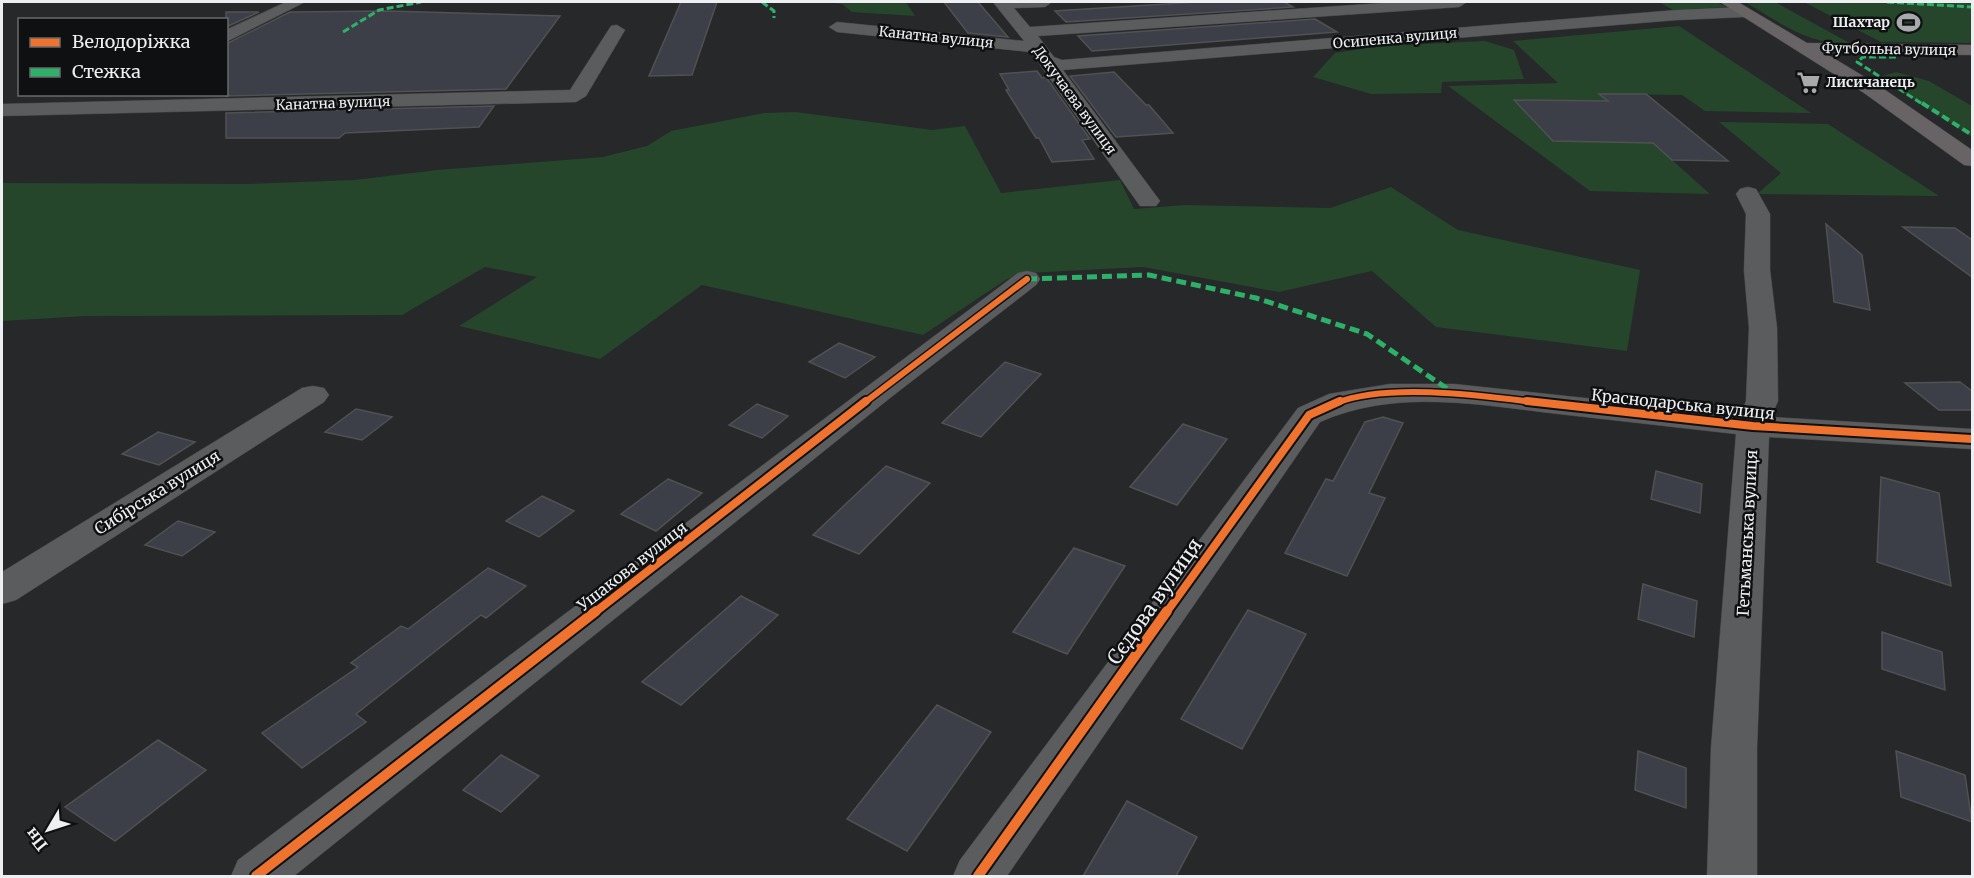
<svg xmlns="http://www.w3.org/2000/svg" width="1974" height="878" font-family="Merriweather,serif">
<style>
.green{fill:#25462b}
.building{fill:#3c3f48;stroke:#505153;stroke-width:1.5}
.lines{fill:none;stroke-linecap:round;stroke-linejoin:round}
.minor-casing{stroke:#444547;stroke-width:1}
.tertiary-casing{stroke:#444547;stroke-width:1}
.primary-casing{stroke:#444547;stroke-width:1}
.minor{fill:#5b5c5e;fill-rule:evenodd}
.tertiary{fill:#5b5c5e;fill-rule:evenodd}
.primary{fill:#686365;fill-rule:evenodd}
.quiet-far2{stroke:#2db169;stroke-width:3;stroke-dasharray:7 3;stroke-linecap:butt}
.quiet-far1{stroke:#2db169;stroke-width:4;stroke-dasharray:8 4;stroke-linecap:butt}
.quiet{stroke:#2db169;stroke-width:5;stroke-dasharray:10 5;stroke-linecap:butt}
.cycleway-far2-casing{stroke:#0f1011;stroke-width:9}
.cycleway-far1-casing{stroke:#0f1011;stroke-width:12}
.cycleway-casing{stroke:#0f1011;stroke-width:14}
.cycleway-far2{stroke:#ef722f;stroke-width:6}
.cycleway-far1{stroke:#ef722f;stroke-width:8}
.cycleway{stroke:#ef722f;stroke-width:10}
.labels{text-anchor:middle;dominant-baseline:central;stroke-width:5;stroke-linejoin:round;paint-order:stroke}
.far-poi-label{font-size:14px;font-weight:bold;fill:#eeeff2;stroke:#0f1011;text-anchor:end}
.far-street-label{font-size:14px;fill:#eeeff2;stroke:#0f1011}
.street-label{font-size:16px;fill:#eeeff2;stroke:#0f1011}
.near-street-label{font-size:20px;fill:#eeeff2;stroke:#0f1011}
</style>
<rect width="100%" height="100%" fill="#26282a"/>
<g class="green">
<polygon points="824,2 906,2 915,16 852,12 842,4"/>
<polygon points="1659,2 1717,2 1726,7 1673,10"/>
<path d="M1745 2H1775L1855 46C1804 42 1787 27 1745 2Z"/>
<polygon points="1804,2 1972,2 1972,43 1881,42"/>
<polygon points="1679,26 1811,113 1705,111 1682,95 1600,94 1611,104 1514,101 1540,127 1585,128 1616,142 1653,143 1710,194 1590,191 1448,86 1558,83 1513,41"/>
<polygon points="1485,41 1514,50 1524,79 1442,82 1441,93 1371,94 1313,77 1335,53 1380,46"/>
<polygon points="1896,72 1929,81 1972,106 1972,137 1879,77"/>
<polygon points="796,112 932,130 965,126 1001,193 1120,180 1134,209 1185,205 1330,208 1391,187 1458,230 1640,270 1627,351 1436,327 1372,271 1279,292 1143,267 1027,273 1007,279 923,335 702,285 600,359 459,326 537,277 485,267 402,315 86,316 2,321 2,183 248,184 355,180 437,170 603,157 647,146 671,131 764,113"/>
<polygon points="1719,122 1828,124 1939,196 1757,194 1781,173"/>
</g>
<g class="building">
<polygon points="681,2 717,2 692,75 649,76"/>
<polygon points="944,2 978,2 1008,37 968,33"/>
<polygon points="1198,2 1284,2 1293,7 1066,22 1055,11"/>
<polygon points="388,11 560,16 506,89 226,96 226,44 290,12"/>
<polygon points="226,12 259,12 226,27"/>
<polygon points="1315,19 1337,32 1092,51 1078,36"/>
<polygon points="1037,71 1042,78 1046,77 1090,139 1082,140 1094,159 1052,162 1039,138 1036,138 1006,90 1009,90 1000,74"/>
<polygon points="1114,72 1146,105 1149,105 1173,133 1116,137 1070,76"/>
<polygon points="1599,94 1646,94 1728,161 1672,160 1653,143 1553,141 1514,100 1608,101"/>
<polygon points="494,106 479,127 345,133 339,138 226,138 226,113"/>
<polygon points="1826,224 1862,255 1870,310 1834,302"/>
<polygon points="1903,227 1955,228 1972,240 1972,277"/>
<polygon points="839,343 875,357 845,378 809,362"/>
<polygon points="1005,362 1041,374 981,437 942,423"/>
<polygon points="1960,382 1972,391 1972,410 1939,410 1905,383"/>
<polygon points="757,404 788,416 762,438 729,425"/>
<polygon points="356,409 392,417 362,440 325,432"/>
<polygon points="1383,417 1403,423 1369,493 1385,498 1347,576 1285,553 1326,479 1333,481 1365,422"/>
<polygon points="1183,424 1227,439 1177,505 1130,487"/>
<polygon points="158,432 195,442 159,465 122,454"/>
<polygon points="886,466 930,483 859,554 813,535"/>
<polygon points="1656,471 1702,484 1700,513 1651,499"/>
<polygon points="1881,477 1939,493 1951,586 1877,562"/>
<polygon points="668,479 702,493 656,531 621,514"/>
<polygon points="542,496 574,511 539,537 506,521"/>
<polygon points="178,521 215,532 182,556 145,545"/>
<polygon points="1074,548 1125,566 1067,654 1013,632"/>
<polygon points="488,568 526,586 486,618 481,615 356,714 366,722 302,768 262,733 358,667 351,663 401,626 408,629"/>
<polygon points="1643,584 1697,601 1694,637 1638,619"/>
<polygon points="741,596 778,615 681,705 642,682"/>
<polygon points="1248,610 1306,634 1242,749 1181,719"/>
<polygon points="1882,632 1942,652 1945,690 1882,669"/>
<polygon points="937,705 991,732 907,851 847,819"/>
<polygon points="158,740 206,770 115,841 65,807"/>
<polygon points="1638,751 1686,768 1686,808 1635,790"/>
<polygon points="1896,751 1965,775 1972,822 1901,797"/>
<polygon points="501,755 539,776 501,812 463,790"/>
<polygon points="1127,801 1197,837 1176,876 1083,876"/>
</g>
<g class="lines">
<defs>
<g id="minor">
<polygon points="286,2 305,2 226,42 226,30"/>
<polygon points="993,2 1052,2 1045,7 1014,8 1030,27 1398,2 1467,2 1459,7 1038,36 1054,57 1062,60 1677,10 1744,7 1752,12 1744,17 1677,20 1063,70 1160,201 1156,206 1140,206 1031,52 837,32 829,27 837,22 1024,41"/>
<polygon points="617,25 625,30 586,96 576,102 2,116 2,104 570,90 611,26"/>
<polygon points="1748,187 1756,189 1770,214 1770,270 1777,328 1778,401 1764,433 1753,436 1742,433 1737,426 1746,401 1749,328 1744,270 1746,214 1736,194 1740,189"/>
<polygon points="1027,271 1036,273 1040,279 1036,285 890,398 294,876 231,876 238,860 1018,273"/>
<polygon points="313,386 324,388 329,395 324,402 16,600 2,604 2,572 302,388"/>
</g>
<path id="tertiary" d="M1390 384H1454L1753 416 1972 429V449L1769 437 1757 748V876H1707L1711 748 1736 434C1677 427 1618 421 1559 414 1480 405 1395 388 1320 422L1007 876H953L960 860 1298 408 1329 394Z"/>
<polygon id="primary" points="1720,2 1738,2 1807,43 1972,45 1972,55 1825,53 1878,85 1972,150 1972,166 1964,165 1864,93"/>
</defs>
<use href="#minor" class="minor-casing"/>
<use href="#tertiary" class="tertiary-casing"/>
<use href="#primary" class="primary-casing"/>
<use href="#minor" class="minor"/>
<use href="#tertiary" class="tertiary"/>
<use href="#primary" class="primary"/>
<g class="quiet-far2">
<polyline points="762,2 774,11 774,18"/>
<polyline points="1887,2 1972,7"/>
<polyline points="343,32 379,10 421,2"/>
<polyline points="1896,57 1863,57 1857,62 1924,105"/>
</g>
<polyline class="quiet-far1" points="1922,103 1972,135"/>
<polyline class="quiet" points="1027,279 1149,275 1256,298 1367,334 1452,392"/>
<defs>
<g id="cycleway-far2">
<polyline points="864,403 1027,279"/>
<path d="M1336 403C1389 382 1485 396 1541 403"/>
</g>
<g id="cycleway-far1">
<polyline points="1527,401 1753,426 1972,439"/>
<polyline points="594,613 866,401"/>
<polyline points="1166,613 1309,415 1340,401"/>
</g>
<g id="cycleway">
<polyline points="256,876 596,611"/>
<polyline points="978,876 1167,611"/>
</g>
</defs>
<use href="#cycleway-far2" class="cycleway-far2-casing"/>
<use href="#cycleway-far1" class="cycleway-far1-casing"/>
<use href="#cycleway" class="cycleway-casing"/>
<use href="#cycleway-far2" class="cycleway-far2"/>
<use href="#cycleway-far1" class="cycleway-far1"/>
<use href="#cycleway" class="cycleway"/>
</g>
<defs>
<symbol id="stadium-bare" viewBox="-9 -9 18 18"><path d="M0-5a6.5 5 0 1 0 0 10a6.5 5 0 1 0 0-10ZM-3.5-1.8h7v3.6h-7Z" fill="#a8a9ac" stroke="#0f1011" stroke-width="2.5" paint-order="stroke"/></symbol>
<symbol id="supermarket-bare" viewBox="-9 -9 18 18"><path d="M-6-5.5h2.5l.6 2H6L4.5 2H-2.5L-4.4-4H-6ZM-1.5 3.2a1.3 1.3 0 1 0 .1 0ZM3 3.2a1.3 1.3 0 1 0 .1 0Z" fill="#a8a9ac" stroke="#0f1011" stroke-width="2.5" paint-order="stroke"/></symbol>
</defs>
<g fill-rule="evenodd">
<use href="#stadium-bare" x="1892" y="6" width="33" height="33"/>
<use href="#supermarket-bare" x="1792" y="66" width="33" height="33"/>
</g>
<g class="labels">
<g class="far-poi-label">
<text x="1890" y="22">Шахтар</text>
<text x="1826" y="82" text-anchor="start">Лисичанець</text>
</g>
<g class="far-street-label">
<text transform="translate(936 37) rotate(6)">Канатна вулиця</text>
<text transform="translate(1395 38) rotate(-5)">Осипенка вулиця</text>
<text transform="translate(1889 49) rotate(1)">Футбольна вулиця</text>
<text transform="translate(1075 100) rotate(54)">Докучаєва вулиця</text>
<text transform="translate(333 103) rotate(-2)">Канатна вулиця</text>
</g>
<g class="street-label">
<text transform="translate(1683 404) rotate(6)">Краснодарська вулиця</text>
<text transform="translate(157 492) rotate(-32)">Сибірська вулиця</text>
<text transform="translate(1747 533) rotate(-87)">Гетьманська вулиця</text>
<text transform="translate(632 566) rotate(-38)">Ушакова вулиця</text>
</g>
<g class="near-street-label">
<text transform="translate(1154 601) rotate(-55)">Сєдова вулиця</text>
</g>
</g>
<rect width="1974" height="878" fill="none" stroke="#eeeff2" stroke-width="6"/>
<rect x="18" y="18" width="210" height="78" fill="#0f1011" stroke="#68696b" stroke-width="1.5"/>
<rect x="30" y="38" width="30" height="9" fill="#ef722f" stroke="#68696b" stroke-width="1.5"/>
<text x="72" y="48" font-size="18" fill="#eeeff2">Велодоріжка</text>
<rect x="30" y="68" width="30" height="9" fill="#2db169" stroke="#68696b" stroke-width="1.5"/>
<text x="72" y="78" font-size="18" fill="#eeeff2">Стежка</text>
<g transform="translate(48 830) rotate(231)" stroke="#0f1011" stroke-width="4.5" paint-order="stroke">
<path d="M0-4.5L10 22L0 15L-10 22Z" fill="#eeeff2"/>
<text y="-9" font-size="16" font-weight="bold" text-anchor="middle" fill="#eeeff2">Пн</text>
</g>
</svg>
